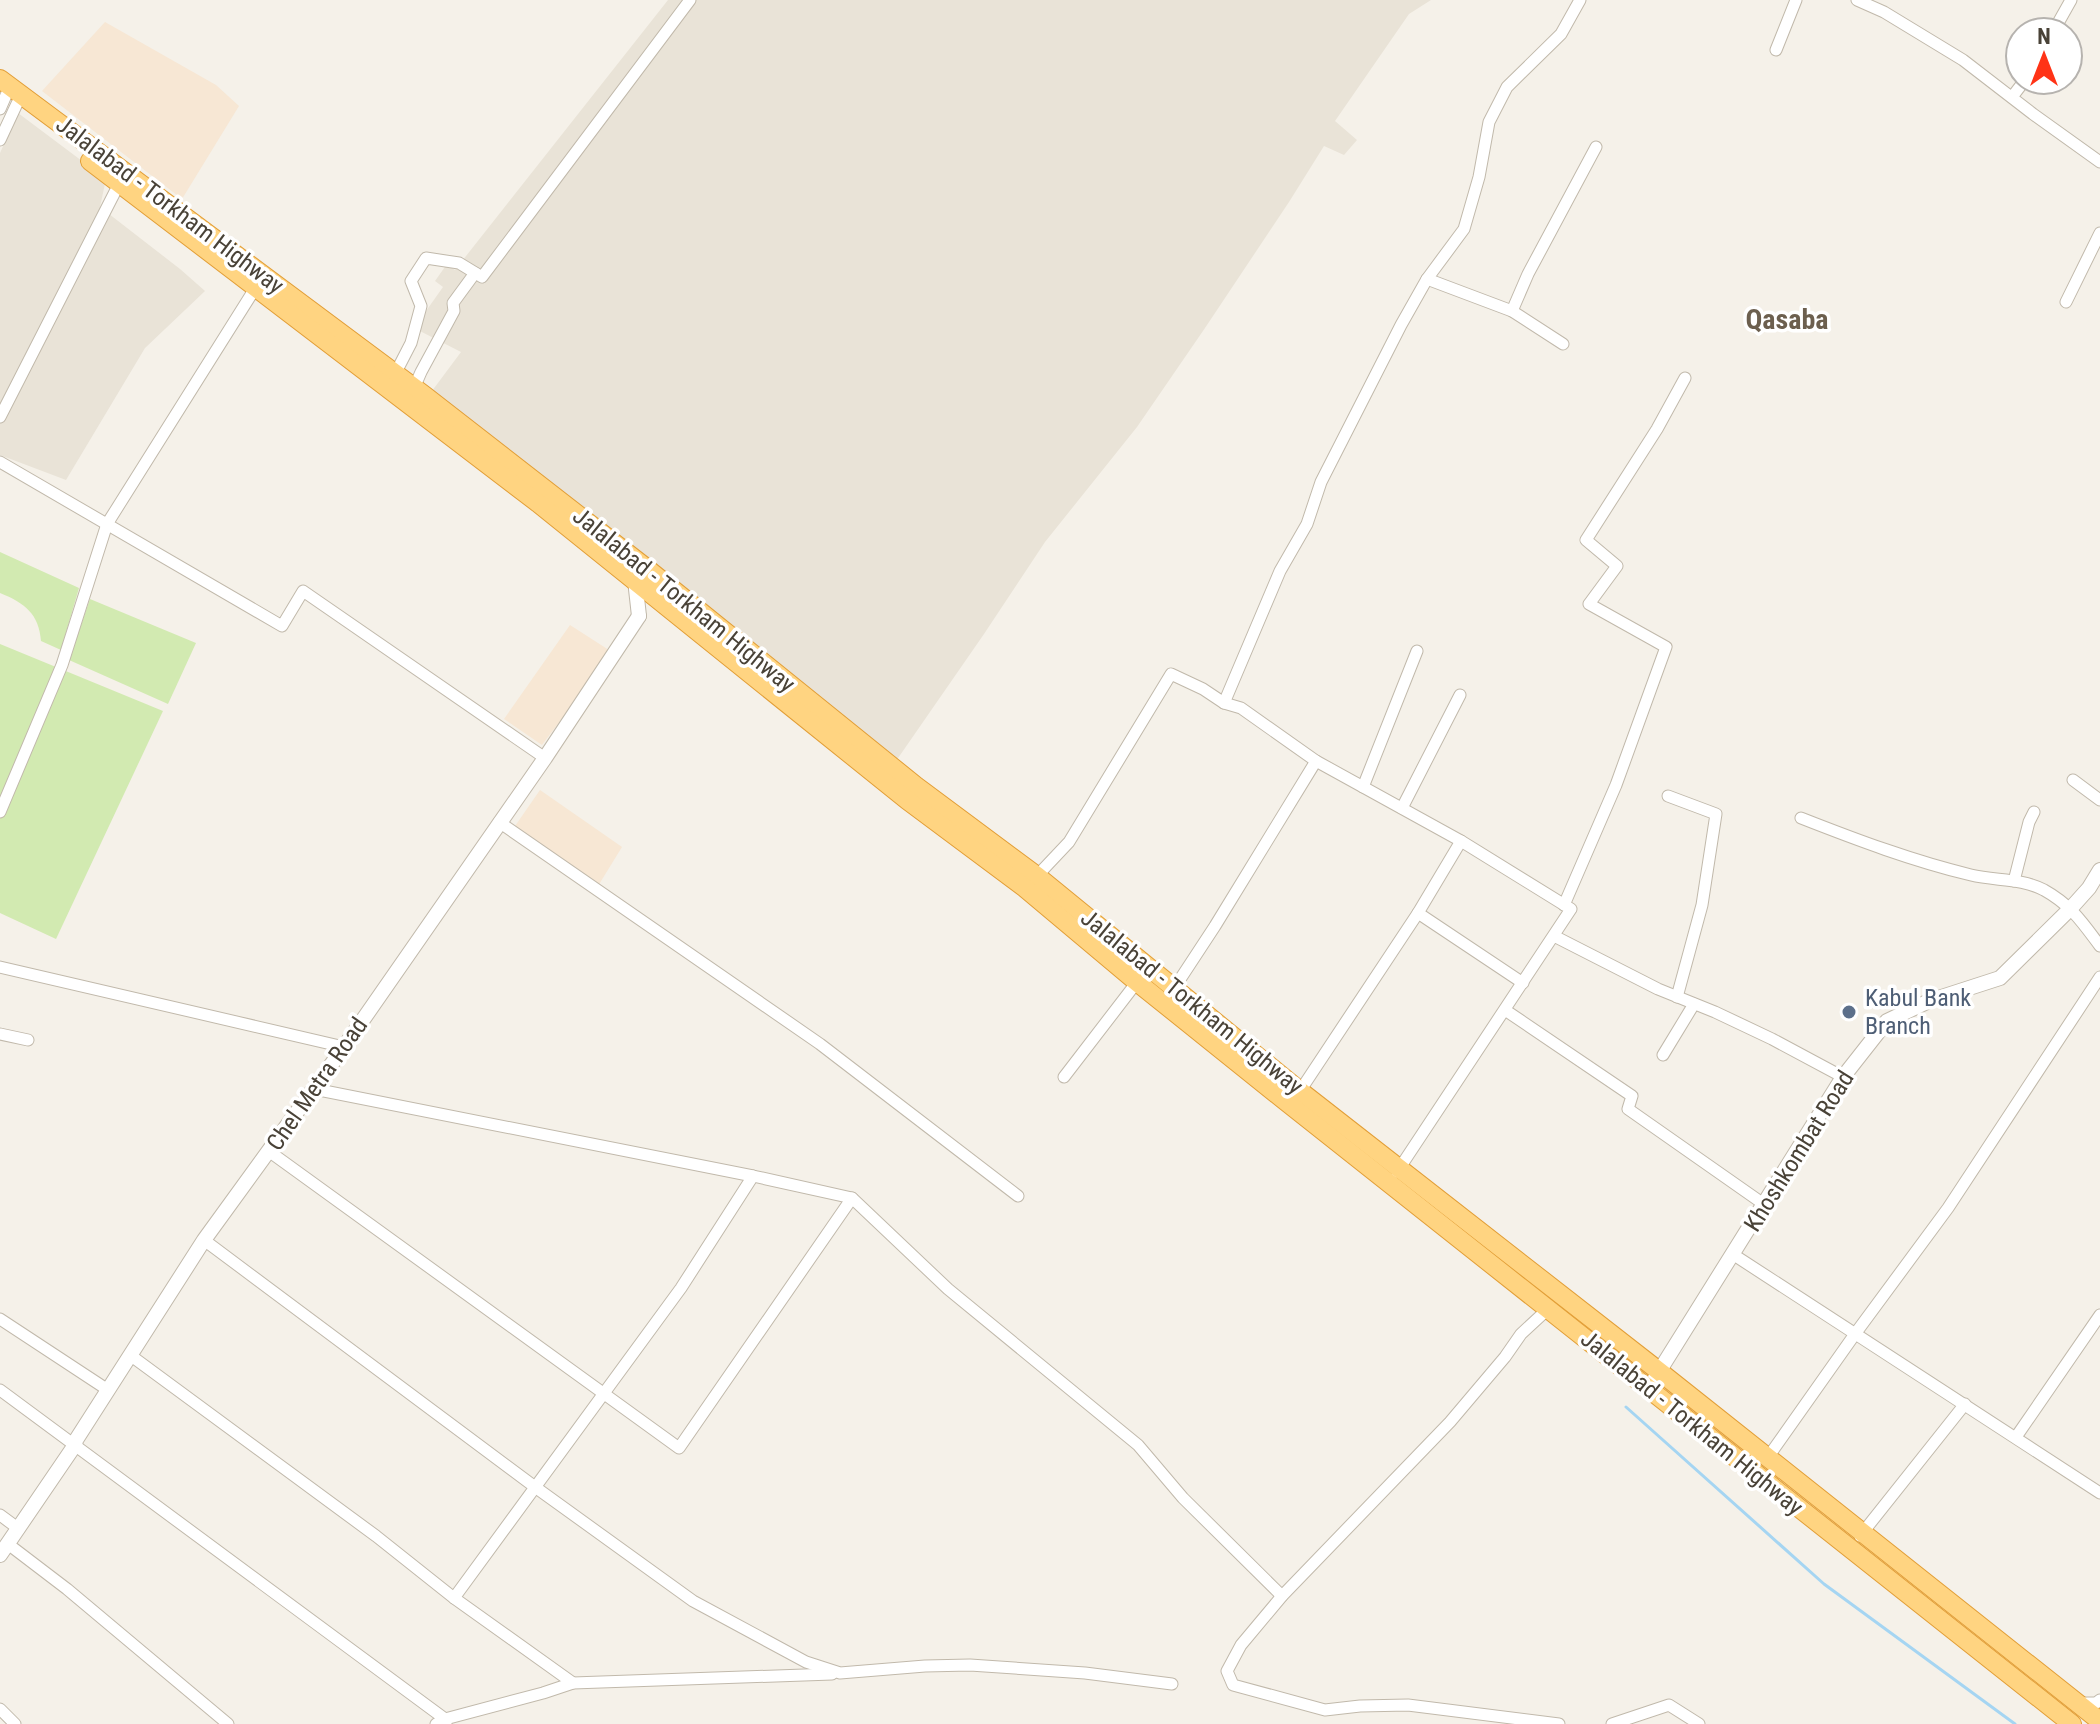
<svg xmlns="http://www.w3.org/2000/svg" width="2100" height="1724" font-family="'Roboto Condensed',sans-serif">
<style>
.residential{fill:#e9e3d7}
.commercial{fill:#f7e7d4}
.green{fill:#d2eab1}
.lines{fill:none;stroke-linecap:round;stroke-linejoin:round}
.stream{stroke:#a5d5f2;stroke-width:3}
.minor-casing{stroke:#c1b9ab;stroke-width:13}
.tertiary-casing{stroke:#c1b9ab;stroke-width:16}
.trunk-casing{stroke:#e29e37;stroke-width:20}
.minor{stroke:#fff;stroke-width:11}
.tertiary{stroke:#fff;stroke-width:14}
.trunk{stroke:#ffd481;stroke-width:18}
.service-dot{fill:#5c6f8a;stroke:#fff;stroke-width:3}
.labels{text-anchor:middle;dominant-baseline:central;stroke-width:7;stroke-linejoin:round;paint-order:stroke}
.street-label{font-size:24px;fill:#494237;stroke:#fff}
.service-label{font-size:24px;fill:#4e5e75;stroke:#fff;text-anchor:start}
.quarter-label{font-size:28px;font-weight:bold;fill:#6c5f4e;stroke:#fff}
</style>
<rect width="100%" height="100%" fill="#f5f1e9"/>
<g class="residential">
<polygon points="668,0 1431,0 1409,14 1335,121 1357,140 1344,155 1324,146 1289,202 1205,328 1137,427 1045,542 984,634 896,761 426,399 461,352 414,328 443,287 435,281 447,264 455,270"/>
<polygon points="18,113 106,179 100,207 180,269 205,291 145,348 66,480 0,455 0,153"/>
</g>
<g class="commercial">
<polygon points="105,22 216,85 239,106 182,199 42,91"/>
<polygon points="570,625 612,652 542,745 504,719"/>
<polygon points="540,790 622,847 598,886 513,829"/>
</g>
<g class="green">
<path d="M0 552 79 588 61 650 41 641C39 614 25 603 0 593Z"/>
<polygon points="90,599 196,643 168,704 69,660"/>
<polygon points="0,644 163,711 56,939 0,913"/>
</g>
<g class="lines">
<polyline class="stream" points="1626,1407 1824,1584 2015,1724"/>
<defs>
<g id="minor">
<polyline points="1857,0 1884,12 1963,60 2033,114 2100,162"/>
<polyline points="2053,32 2071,0"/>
<polyline points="1776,50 1796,0"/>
<polyline points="2012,97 2025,80"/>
<polyline points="0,109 10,86"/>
<polyline points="0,140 21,95"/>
<polyline points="1427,279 1512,311 1563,344"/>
<polyline points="2066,302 2100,233"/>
<polyline points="1512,311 1528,274 1596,147"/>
<polyline points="394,376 411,343 421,306 411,281 426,258 459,263 482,277 690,0"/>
<polyline points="414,388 421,372 454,311 453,303 475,273"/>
<polyline points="0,417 119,184"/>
<polyline points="0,462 282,626 303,591 545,758"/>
<polyline points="1224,703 1280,571 1307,524 1321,482 1401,325 1427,279 1464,229 1479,177 1489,122 1507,87 1561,34 1580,0"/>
<polyline points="2073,780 2100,800"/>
<polyline points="1363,787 1417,651"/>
<polyline points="1668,796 1716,814 1702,905 1677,997"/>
<polyline points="1402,808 1460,695"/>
<polyline points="0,812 62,665 107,524 256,287"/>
<path d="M1801 818C1857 840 1913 861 1971 875 1996 881 2021 878 2044 890 2071 905 2082 922 2100 946"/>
<polyline points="499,822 820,1044 1018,1196"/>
<polyline points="1035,878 1069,842 1171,674 1203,689 1224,703 1241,708 1316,761 1461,841 1571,909 1397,1172"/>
<polyline points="2014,881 2029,822 2034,812"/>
<polyline points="1564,905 1616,785 1666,647 1589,604 1617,566 1586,540 1657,429 1685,378"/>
<polyline points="1418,913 1523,983"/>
<polyline points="1554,936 1658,989 1715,1012 1772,1039 1843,1077"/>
<polyline points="0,967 344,1047"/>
<polyline points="1173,990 1215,926 1316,761"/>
<polyline points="1505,1010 1632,1096 1628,1109 1765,1205"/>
<polyline points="0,1034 28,1040"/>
<polyline points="1663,1055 1694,1004"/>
<polyline points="1064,1077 1137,982"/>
<polyline points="314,1089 753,1176 852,1198 948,1289 1138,1445 1183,1498 1282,1596"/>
<polyline points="1295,1094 1300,1091 1418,913 1461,841"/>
<polyline points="270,1152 679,1448 852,1198"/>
<polyline points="204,1240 535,1487 693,1601 806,1662 840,1673 925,1666 970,1665 1085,1673 1172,1684"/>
<polyline points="1734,1255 2100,1493"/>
<polyline points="1548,1309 1521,1334 1505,1357 1450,1422 1282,1596 1241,1645 1227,1671 1233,1685 1325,1710 1360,1706 1408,1705 1559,1724"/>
<polyline points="0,1319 108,1390"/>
<polyline points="130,1355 376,1536 454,1598 573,1683"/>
<polyline points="0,1390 445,1719 446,1724"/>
<polyline points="2016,1437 2100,1315"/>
<polyline points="1766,1460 1855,1334 1948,1208 2100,977"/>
<polyline points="0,1515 19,1529"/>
<polyline points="1860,1536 1965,1404"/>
<polyline points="8,1544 67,1589 228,1724"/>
<polyline points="454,1598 681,1288 753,1176"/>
<polyline points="2078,1703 2096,1703 2100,1700"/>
<polyline points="0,1709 15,1724"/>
<polyline points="436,1724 445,1719 543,1693 573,1683 832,1674"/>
<polyline points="1612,1724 1669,1705 1699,1724"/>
</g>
<g id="tertiary">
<polyline points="635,580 639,616"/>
<polyline points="1655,1378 1843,1077 1887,1021 1929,1001 2000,978 2071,908 2089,888 2100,870"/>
<polyline points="0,1555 75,1445 76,1440 204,1240 344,1047 545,758 639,616"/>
</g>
<g id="trunk">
<polyline points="0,79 424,395 645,567 916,786 1037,876 1300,1091 1660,1372 2100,1721"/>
<polyline points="90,161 538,503 907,800 1025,888 1137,982 1284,1100 2072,1724"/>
</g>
</defs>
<use href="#minor" class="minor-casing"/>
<use href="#tertiary" class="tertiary-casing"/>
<use href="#trunk" class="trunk-casing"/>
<use href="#minor" class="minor"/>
<use href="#tertiary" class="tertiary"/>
<use href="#trunk" class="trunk"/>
</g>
<circle class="service-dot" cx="1849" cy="1012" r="8"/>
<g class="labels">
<g class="street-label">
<text transform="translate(170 205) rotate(37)">Jalalabad - Torkham Highway</text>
<text transform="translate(684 600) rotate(39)">Jalalabad - Torkham Highway</text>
<text transform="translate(1192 1002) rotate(39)">Jalalabad - Torkham Highway</text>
<text transform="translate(317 1084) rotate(-55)">Chel Metra Road</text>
<text transform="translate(1799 1151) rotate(-58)">Khoshkombat Road</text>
<text transform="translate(1692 1423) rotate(39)">Jalalabad - Torkham Highway</text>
</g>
<g class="service-label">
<text x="1865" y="998">Kabul Bank<tspan x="1865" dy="28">Branch</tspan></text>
</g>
<g class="quarter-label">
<text x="1787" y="319">Qasaba</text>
</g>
</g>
<g transform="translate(2044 56)"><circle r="38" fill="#ffffff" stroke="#b6b3af" stroke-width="2"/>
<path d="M0-6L14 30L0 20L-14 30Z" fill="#ff3316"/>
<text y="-12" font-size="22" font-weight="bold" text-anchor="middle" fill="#494237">N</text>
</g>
</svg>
